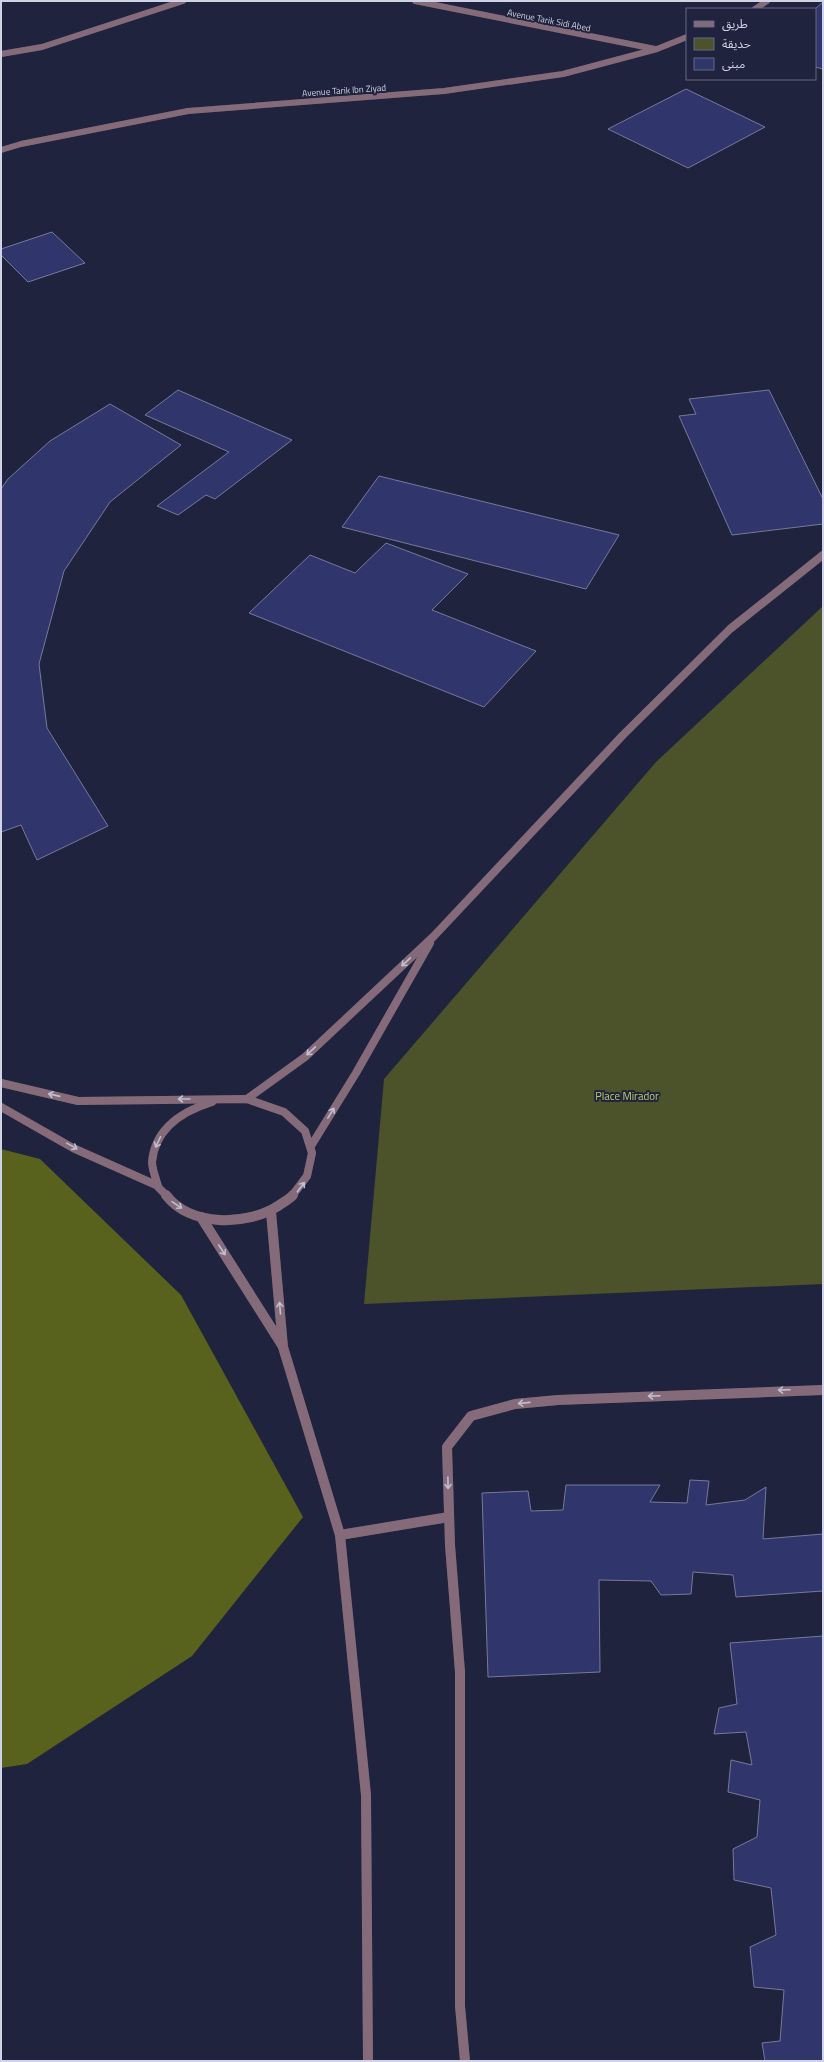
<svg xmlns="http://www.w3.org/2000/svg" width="824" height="2062" font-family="'Titillium Web','Noto Sans Arabic',sans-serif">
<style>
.green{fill:#4c5229}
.forest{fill:#59621c}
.building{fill:#30366c;stroke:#747a9b}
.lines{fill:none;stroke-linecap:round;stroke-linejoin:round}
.service-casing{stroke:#3b3f59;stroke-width:6}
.minor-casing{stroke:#3b3f59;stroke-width:10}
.tertiary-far2-casing{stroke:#3b3f59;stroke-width:6}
.tertiary-far1-casing{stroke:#3b3f59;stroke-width:8}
.tertiary-casing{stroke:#3b3f59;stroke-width:10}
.service{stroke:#856a7a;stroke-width:6}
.minor{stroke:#856a7a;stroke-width:10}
.tertiary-far2{stroke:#856a7a;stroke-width:6}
.tertiary-far1{stroke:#856a7a;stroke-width:8}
.tertiary{stroke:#856a7a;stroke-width:10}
.oneway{stroke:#c1bed0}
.labels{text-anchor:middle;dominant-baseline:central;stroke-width:4;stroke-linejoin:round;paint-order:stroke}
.far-street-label{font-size:9px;fill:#d0d3e5;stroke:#1f233e}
.park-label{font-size:11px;fill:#bccb6a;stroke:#1f233e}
</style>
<rect width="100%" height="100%" fill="#1f233e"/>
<polygon class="green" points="823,606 823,1284 364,1304 384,1079 656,762"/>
<polygon class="forest" points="1,1149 40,1159 181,1295 303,1517 192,1656 27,1764 1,1768"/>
<g class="building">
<polygon points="823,2 823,69 815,67 815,9"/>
<polygon points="686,89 765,127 688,168 608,129"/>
<polygon points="52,232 85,263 28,282 1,255 1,249"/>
<polygon points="178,390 292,440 215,499 206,495 178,515 157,506 229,452 145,415"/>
<polygon points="769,390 823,499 823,524 732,535 679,416 696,414 689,399"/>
<polygon points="110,404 181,445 110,502 64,571 39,664 47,728 108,826 37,860 21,825 1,832 1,489 8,479 50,441"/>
<polygon points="379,476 619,535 586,589 342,527"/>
<polygon points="386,543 468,574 432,610 536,651 484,707 249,613 310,555 355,573"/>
<polygon points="690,1480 709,1481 706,1505 745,1500 766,1487 763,1539 823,1534 823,1591 736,1597 733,1575 693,1572 691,1594 661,1595 651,1581 599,1580 600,1672 488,1677 482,1493 528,1491 531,1511 563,1510 566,1485 660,1485 650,1502 687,1503"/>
<polygon points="823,1636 823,2061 765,2061 762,2043 780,2041 784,1990 754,1987 750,1947 776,1935 771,1888 734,1880 733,1849 757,1837 760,1800 728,1792 731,1760 752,1765 746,1732 714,1734 719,1708 737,1704 730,1643"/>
</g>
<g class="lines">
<defs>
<polyline id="service" points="1,54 42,47 183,1"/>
<g id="minor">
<polyline points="271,1212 283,1347 340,1535 366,1795 368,2061"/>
<polyline points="201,1217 282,1345"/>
<polyline points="340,1535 449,1517"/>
<polyline points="465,2061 460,2006 460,1672 450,1545 447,1447 471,1416 515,1404 558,1400 823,1390"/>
</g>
<g id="tertiary-far2">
<polyline points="415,1 655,49"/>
<polyline points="755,9 767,1"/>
<polyline points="1,150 21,144 188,111 444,91 563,74 657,49 687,37"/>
</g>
<g id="tertiary-far1">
<polyline points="1,1083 78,1101 247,1099 284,1112 305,1131 312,1153 307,1176 292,1196"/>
<polyline points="247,1099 305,1057 434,936 623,735 730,629 823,555"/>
<polyline points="1,1107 73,1148 156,1185 167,1196"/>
<polyline points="311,1146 356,1073 430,943"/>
<path d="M158 1186C156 1179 152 1169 152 1162 155 1128 183 1111 212 1102"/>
</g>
<path id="tertiary" d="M166 1195C190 1227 247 1226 278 1206 283 1202 290 1199 293 1195"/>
</defs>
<use href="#service" class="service-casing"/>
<use href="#minor" class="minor-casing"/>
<use href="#tertiary-far2" class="tertiary-far2-casing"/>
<use href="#tertiary-far1" class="tertiary-far1-casing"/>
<use href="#tertiary" class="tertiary-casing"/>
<use href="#service" class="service"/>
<use href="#minor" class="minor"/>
<use href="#tertiary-far2" class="tertiary-far2"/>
<use href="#tertiary-far1" class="tertiary-far1"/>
<use href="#tertiary" class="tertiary"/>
</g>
<defs><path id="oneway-shaft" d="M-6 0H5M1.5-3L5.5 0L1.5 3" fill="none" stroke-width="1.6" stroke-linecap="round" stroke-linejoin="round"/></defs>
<g class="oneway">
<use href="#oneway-shaft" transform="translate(406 962) rotate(137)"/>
<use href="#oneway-shaft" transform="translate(311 1051) rotate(137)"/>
<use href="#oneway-shaft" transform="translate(54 1095) rotate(-167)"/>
<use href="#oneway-shaft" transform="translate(184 1099) rotate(180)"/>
<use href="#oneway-shaft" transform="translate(331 1113) rotate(-58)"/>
<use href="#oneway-shaft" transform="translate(158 1142) rotate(116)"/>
<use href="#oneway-shaft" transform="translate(72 1146) rotate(29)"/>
<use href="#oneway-shaft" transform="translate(301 1187) rotate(-53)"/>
<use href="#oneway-shaft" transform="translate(177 1205) rotate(34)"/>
<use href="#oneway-shaft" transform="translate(222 1250) rotate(57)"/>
<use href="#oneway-shaft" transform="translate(280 1308) rotate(-95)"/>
<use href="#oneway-shaft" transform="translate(784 1390) rotate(178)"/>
<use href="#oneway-shaft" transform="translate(654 1396) rotate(178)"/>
<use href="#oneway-shaft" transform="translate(524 1403) rotate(174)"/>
<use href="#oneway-shaft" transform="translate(448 1483) rotate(89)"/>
</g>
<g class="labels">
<g class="far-street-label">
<text transform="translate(549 20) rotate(11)">Avenue Tarik Sidi Abed</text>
<text transform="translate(344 90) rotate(-4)">Avenue Tarik Ibn Ziyad</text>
</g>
<g class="park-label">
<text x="627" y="1096">Place Mirador</text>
</g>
</g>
<rect width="824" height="2062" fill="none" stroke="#d0d3e5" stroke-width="4"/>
<rect x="686" y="8" width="130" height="72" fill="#1f233e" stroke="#666981"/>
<rect x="694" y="21" width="20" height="6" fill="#856a7a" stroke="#666981"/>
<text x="722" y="28" font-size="12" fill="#d0d3e5">طريق</text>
<rect x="694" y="38" width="20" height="12" fill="#4c5229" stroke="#666981"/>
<text x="722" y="48" font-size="12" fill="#d0d3e5">حديقة</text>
<rect x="694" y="58" width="20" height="12" fill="#30366c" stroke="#666981"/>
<text x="722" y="68" font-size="12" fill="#d0d3e5">مبنى</text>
</svg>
